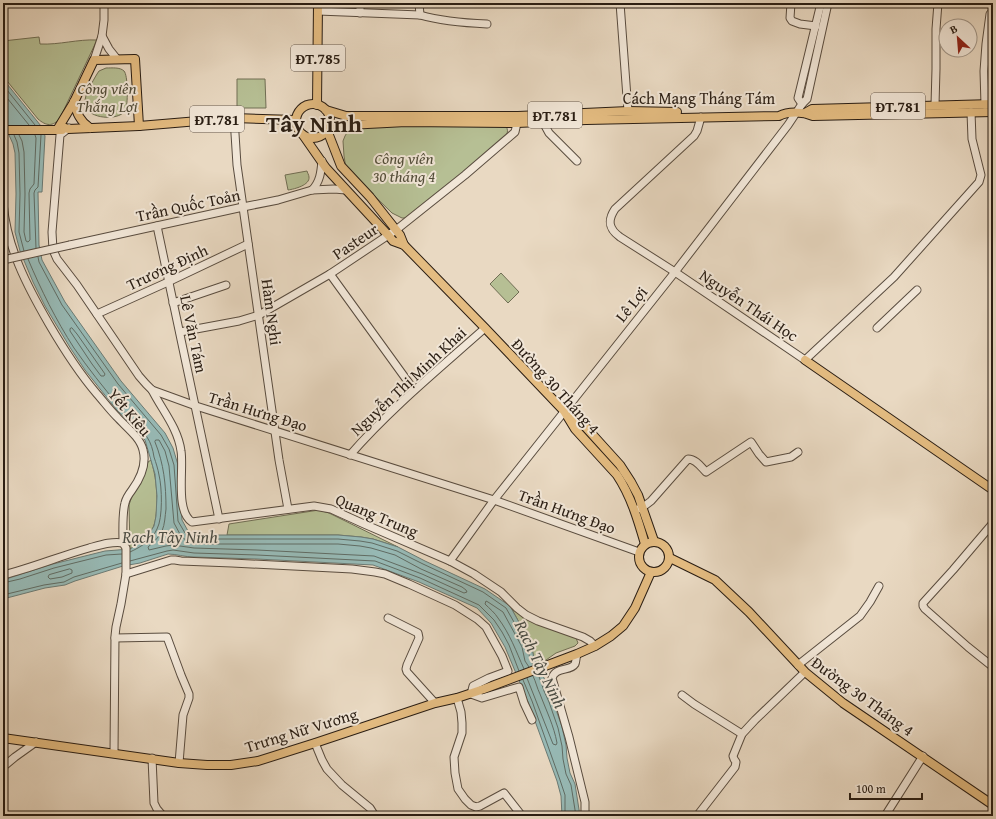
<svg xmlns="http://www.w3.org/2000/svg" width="996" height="819" font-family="'Gentium Book Plus',serif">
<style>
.green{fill:#b6bf94;stroke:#706e54}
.water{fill:#97bab6;stroke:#6b7b75}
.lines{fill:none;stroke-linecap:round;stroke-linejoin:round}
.shore{stroke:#606c64;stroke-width:1}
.minor-casing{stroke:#594c3f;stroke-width:9}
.major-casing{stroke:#291d13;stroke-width:10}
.minor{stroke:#f1e6d7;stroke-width:7}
.major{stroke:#e4bc81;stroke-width:8}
.minor-bridge-casing{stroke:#594c3f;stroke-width:9;stroke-linecap:butt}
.minor-bridge{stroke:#f1e6d7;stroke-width:7}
.labels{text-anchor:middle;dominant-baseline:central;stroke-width:4;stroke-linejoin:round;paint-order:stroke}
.shield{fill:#f1e6d7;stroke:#65594e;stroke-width:1}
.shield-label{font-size:15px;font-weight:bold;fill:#291d13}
.park-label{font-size:16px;font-style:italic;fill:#534e3a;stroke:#f1e6d7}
.street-label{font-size:16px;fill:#291d13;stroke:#f1e6d7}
.water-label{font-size:17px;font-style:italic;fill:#4a4c44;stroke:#f1e6d7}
.town-label{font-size:24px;font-weight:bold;fill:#291d13;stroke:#f1e6d7}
</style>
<rect width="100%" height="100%" fill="#e9d9c2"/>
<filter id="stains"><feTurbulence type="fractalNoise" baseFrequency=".005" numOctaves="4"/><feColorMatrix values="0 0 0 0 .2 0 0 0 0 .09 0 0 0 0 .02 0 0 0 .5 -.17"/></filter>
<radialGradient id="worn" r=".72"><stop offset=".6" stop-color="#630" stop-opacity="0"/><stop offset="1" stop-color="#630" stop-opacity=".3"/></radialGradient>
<g class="green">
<path d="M39 37 40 44C59 45 78 39 97 40L60 118C53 127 46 126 38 119L3 76V41Z"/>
<path d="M106 68C112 68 120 67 124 71 128 75 128 102 126 108 126 110 125 112 123 113 114 121 85 118 85 103 84 95 93 81 97 74L99 71Z"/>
<polygon points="237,79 265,79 266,108 237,108"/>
<path d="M496 125 506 126C510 133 505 137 501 142L407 218H402L392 213 346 168 344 156 343 141 345 136 348 131 352 128 360 127Z"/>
<path d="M307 171C307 172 309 175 309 177 310 185 295 189 288 190L285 175Z"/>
<polygon points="501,273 519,292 508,303 490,284"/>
<path d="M151 460C156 477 157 489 157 507 156 513 156 520 154 525 151 536 139 544 130 549L129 505 132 496 144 476 148 462Z"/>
<polygon points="319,510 329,513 398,547 373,539 361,537 338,535 227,535 229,524"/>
<polygon points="510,606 525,617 576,638 578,643 575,646 556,653 546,660 537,664 534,658 531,644"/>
</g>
<path class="water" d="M3 79 41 126 45 136 42 192H38L39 245 42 260 65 302 121 381 165 433 173 448 178 465 182 520 188 531 193 534 213 535H338L361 537 373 539 398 547 425 561 485 589 510 606 531 644 534 658 545 680 547 690 553 701 562 727 566 745 567 758 570 773 575 784 580 816H562L561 796 557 781 528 702 505 647 491 623 477 608 419 582 373 565 257 559 194 557C185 557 176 554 168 554L140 563 123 566 75 581 65 585 45 588 3 599V580L53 564 105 551 130 549 137 545 149 534 154 526 156 516 157 496 155 474 145 440 137 431 116 409 85 370 71 349 45 306 33 282 20 251 15 232 16 194 15 153 13 144 9 135 6 124 3 118Z"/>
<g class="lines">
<g class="shore">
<polyline points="3,85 35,125"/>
<polyline points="3,93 29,125"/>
<polyline points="14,135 17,142 19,153 20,194 19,232 24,251"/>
<polyline points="19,135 22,141 24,152 25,194 24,232 26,241 28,242 30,240 29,193 30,189 34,184 36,138 35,135"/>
<polyline points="36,248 34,193 35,190 38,187 41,135"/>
<polyline points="38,257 39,262 62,305 118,384 161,435 169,449 174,465 178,521 185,533 190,538 213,539 338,539 360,541 372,543 397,551 423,564 483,592 506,608 527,645 530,659 533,665"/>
<path d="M28 259C41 290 56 320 74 348 88 368 103 387 119 406 128 417 139 425 147 437 151 443 153 450 154 457 156 463 158 469 159 475 162 487 163 518 157 529 152 540 141 547 130 552"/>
<polygon points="72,328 77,334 105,374 104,376 101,376 92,364 70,331 70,329"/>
<path d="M156 440H159L165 451 169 466 174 523 181 536 188 542 192 543 213 544H338L360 546 371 548 395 555 421 569 462 587 466 590 467 592 464 593 422 574 374 556 257 550 194 548 173 545 166 546 149 550 148 547C154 542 159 537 162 531 165 524 165 516 166 509 166 485 164 464 155 442Z"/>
<polyline points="130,561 167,551 173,550 194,553 257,555 375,561 420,578 479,605 494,620 502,632 509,645 519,671"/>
<polygon points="70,569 72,570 72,573 62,577 50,579 48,577 49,575"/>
<polyline points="3,583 20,579 54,568 106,555 122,554"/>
<polyline points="3,595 44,585 64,582 74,577 122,563"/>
<path d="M524 669C516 651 510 634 498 618 495 613 490 609 485 604L486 601 488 602 503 612 522 647 525 661 529 667"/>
<polyline points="538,674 541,682 544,691 549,702 558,728 562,746 563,759 566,774 571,785 576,816"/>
<path d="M527 678 553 744 556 745 557 743C554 726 546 710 540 694 537 688 536 682 533 676"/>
<polyline points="523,680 532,701 560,780 565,795 565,816"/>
</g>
<defs>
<g id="minor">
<polyline points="419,3 420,15"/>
<polyline points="620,3 628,111"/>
<polyline points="791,3 790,18 792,21 800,24 816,26"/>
<path d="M318 11 420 15C441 21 464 23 487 24"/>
<polyline points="360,13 360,3"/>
<polyline points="102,36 109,49 117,59"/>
<polyline points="94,60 102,36 104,20 104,3"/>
<polyline points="802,104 798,98 821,3"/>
<polyline points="935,105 936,69 936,29 938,3"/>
<polyline points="985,105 984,71 986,44 990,14"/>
<path d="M701 117 697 131 694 136 615 209C607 221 609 229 620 237L675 272 805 360 894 277 979 182 981 175 972 139 971 112"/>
<polyline points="234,118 237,165 279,460 288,509"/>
<polyline points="543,122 549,133 577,161"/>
<polyline points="69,128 60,135 52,232 53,250 57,259 77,285 139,376 146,384 152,390 196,406 494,500 639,552"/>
<path d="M312 190C320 182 321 172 322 161"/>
<path d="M3 203C7 248 27 286 49 324 63 348 79 373 97 394 104 402 110 410 117 417 126 427 140 437 143 450 147 465 140 479 132 490 129 494 126 498 125 503 122 514 123 531 123 543L126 548V574L121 604 116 627 115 636 114 753"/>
<polyline points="157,226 219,519"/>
<polyline points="70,245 243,207 278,200 312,190 334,189 346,190"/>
<polyline points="330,274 414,390"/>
<polyline points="173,303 226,285"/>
<polyline points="97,314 168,282 248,244"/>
<polyline points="877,328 917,290"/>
<polyline points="180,332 239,321 259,315 330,274 396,230 465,175 515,132 517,123"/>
<path d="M152 390C162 410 178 428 181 451 184 469 175 511 192 522L314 506 331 509 364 524 450 561 474 574 501 592 517 608 526 615 538 621 583 637 590 641 595 646"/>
<path d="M350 455C391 408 439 369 485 328"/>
<path d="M638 509 643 507 651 501 688 459C696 459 701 467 706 472L751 442 759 454 766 462 791 457 798 452"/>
<polyline points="993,523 953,570 923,603 923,606 925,609 968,647 993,667"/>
<polyline points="450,561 494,500 675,272 788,125 802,104 807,99 828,3"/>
<polyline points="126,574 171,560 175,560 181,561 232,563 352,569 375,572 385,574 409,584 455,605 477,619 486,627 502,656 508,671 489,678 473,686 471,694 482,698 519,687 524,703 532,720"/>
<path d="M3 575C32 568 60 556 89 548 100 545 112 541 123 543"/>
<polyline points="388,618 418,633 419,638 407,665 406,669 407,672 435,703"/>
<polyline points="115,638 167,637 181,675 189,694 189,698 183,715 179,763"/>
<path d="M577 654C576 657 576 662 575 664 570 672 556 666 552 678L569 737 585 802V816"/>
<polyline points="798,665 860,616 870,602 879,586"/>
<polyline points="682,695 694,704 742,734"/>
<polyline points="457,698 461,712 462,723 462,733 454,757 455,773 458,789 465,799 471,805 476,807 480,806 504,793 522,816"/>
<polyline points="315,743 322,760 327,769 342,785 370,808 375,816"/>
<polyline points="152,758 154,803 157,809 163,816"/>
<polyline points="3,767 15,757 36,742"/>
<polyline points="697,816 735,767 736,762 734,759 733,756 742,734 755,720 805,672"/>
<polyline points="885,816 923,756"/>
</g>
<g id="major">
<path d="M74 102C77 114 80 121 90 128"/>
<circle cx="313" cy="121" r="17"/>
<polyline points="317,105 318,3"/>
<polyline points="326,110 346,116 518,116 628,111 677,112"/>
<polyline points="805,113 812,109 993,104"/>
<path d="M329 126 406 122 517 123 586 120 779 116C789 111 803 112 813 116L993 112"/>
<polyline points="3,130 62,130"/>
<path d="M57 130C60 127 64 127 68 129L139 126 234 118 296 120"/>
<polyline points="57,130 74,102 94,60 135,59 139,126"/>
<polyline points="327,130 341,166 370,197 400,235 404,245"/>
<path d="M303 135 326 168 388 235 393 241 404 245 485 328 564 411 575 429 617 475C631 496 638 520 645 544"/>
<polyline points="805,360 993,490"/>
<polyline points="567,413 582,423 620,465 631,482 638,495 654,541"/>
<circle cx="654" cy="557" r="15"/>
<polyline points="670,558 715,580 749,612 805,672 843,703 993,805"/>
<polyline points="3,738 179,763 207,765 231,765 258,761 315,743 435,703 457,698 484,689 577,654 595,646 611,636 623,626 635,608 651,572"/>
</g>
</defs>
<use href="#minor" class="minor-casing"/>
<use href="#major" class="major-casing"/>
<use href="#minor" class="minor"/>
<use href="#major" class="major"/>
<defs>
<polyline id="minor-bridge" points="3,260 70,245"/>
</defs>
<use href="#minor-bridge" class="minor-bridge-casing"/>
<use href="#minor-bridge" class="minor-bridge"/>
</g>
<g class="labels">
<g class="shield">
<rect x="291" y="45" width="54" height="26" rx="3"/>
<rect x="871" y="93" width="54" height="26" rx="3"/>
<rect x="528" y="102" width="54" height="26" rx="3"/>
<rect x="190" y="106" width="54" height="26" rx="3"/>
</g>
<g class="shield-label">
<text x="318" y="58">ĐT.785</text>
<text x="898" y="106">ĐT.781</text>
<text x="555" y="115">ĐT.781</text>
<text x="217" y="119">ĐT.781</text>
</g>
<g class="park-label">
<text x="107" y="88">Công viên<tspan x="107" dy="18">Thắng Lợi</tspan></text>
<text x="404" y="158">Công viên<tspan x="404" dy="18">30 tháng 4</tspan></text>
</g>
<g class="street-label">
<text x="699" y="98">Cách Mạng Tháng Tám</text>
<text transform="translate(188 205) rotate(-12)">Trần Quốc Toản</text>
<text transform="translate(355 241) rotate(-34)">Pasteur</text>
<text transform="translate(167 267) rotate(-25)">Trương Định</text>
<text transform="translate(631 304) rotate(-51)">Lê Lợi</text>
<text transform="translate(749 305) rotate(34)">Nguyễn Thái Học</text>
<text transform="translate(272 312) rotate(82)">Hàm Nghi</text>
<text transform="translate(194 334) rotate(78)">Lê Văn Tám</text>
<text transform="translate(408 381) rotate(-43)">Nguyễn Thị Minh Khai</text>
<text transform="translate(556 386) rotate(48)">Đường 30 Tháng 4</text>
<text transform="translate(258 411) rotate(17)">Trần Hưng Đạo</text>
<text transform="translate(130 412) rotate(50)">Yết Kiêu</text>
<text transform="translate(567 511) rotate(20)">Trần Hưng Đạo</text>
<text transform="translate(377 515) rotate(23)">Quang Trung</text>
<text transform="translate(863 696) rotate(36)">Đường 30 Tháng 4</text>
<text transform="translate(301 730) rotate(-17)">Trưng Nữ Vương</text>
</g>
<g class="water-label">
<text x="170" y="536">Rạch Tây Ninh</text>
<text transform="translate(541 664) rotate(64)">Rạch Tây Ninh</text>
</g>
<g class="town-label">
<text x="314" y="123">Tây Ninh</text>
</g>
</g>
<rect width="996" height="819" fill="none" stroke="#e9d9c2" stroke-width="16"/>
<rect x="4" y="4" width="988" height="811" fill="none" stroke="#291d13" stroke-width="2"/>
<rect x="8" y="8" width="980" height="803" fill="none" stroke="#291d13"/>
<g transform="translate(958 38) rotate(334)"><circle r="19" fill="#f1e6d7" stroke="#a19689"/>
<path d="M0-3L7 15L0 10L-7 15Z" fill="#8f2418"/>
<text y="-6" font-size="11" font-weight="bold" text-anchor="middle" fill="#291d13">B</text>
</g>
<path d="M850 793v6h72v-6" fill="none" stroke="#291d13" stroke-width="2"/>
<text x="856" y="793" font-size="12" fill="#291d13" stroke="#f1e6d7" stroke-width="3" paint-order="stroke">100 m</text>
<rect width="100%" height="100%" filter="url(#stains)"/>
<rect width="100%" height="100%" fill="url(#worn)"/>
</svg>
